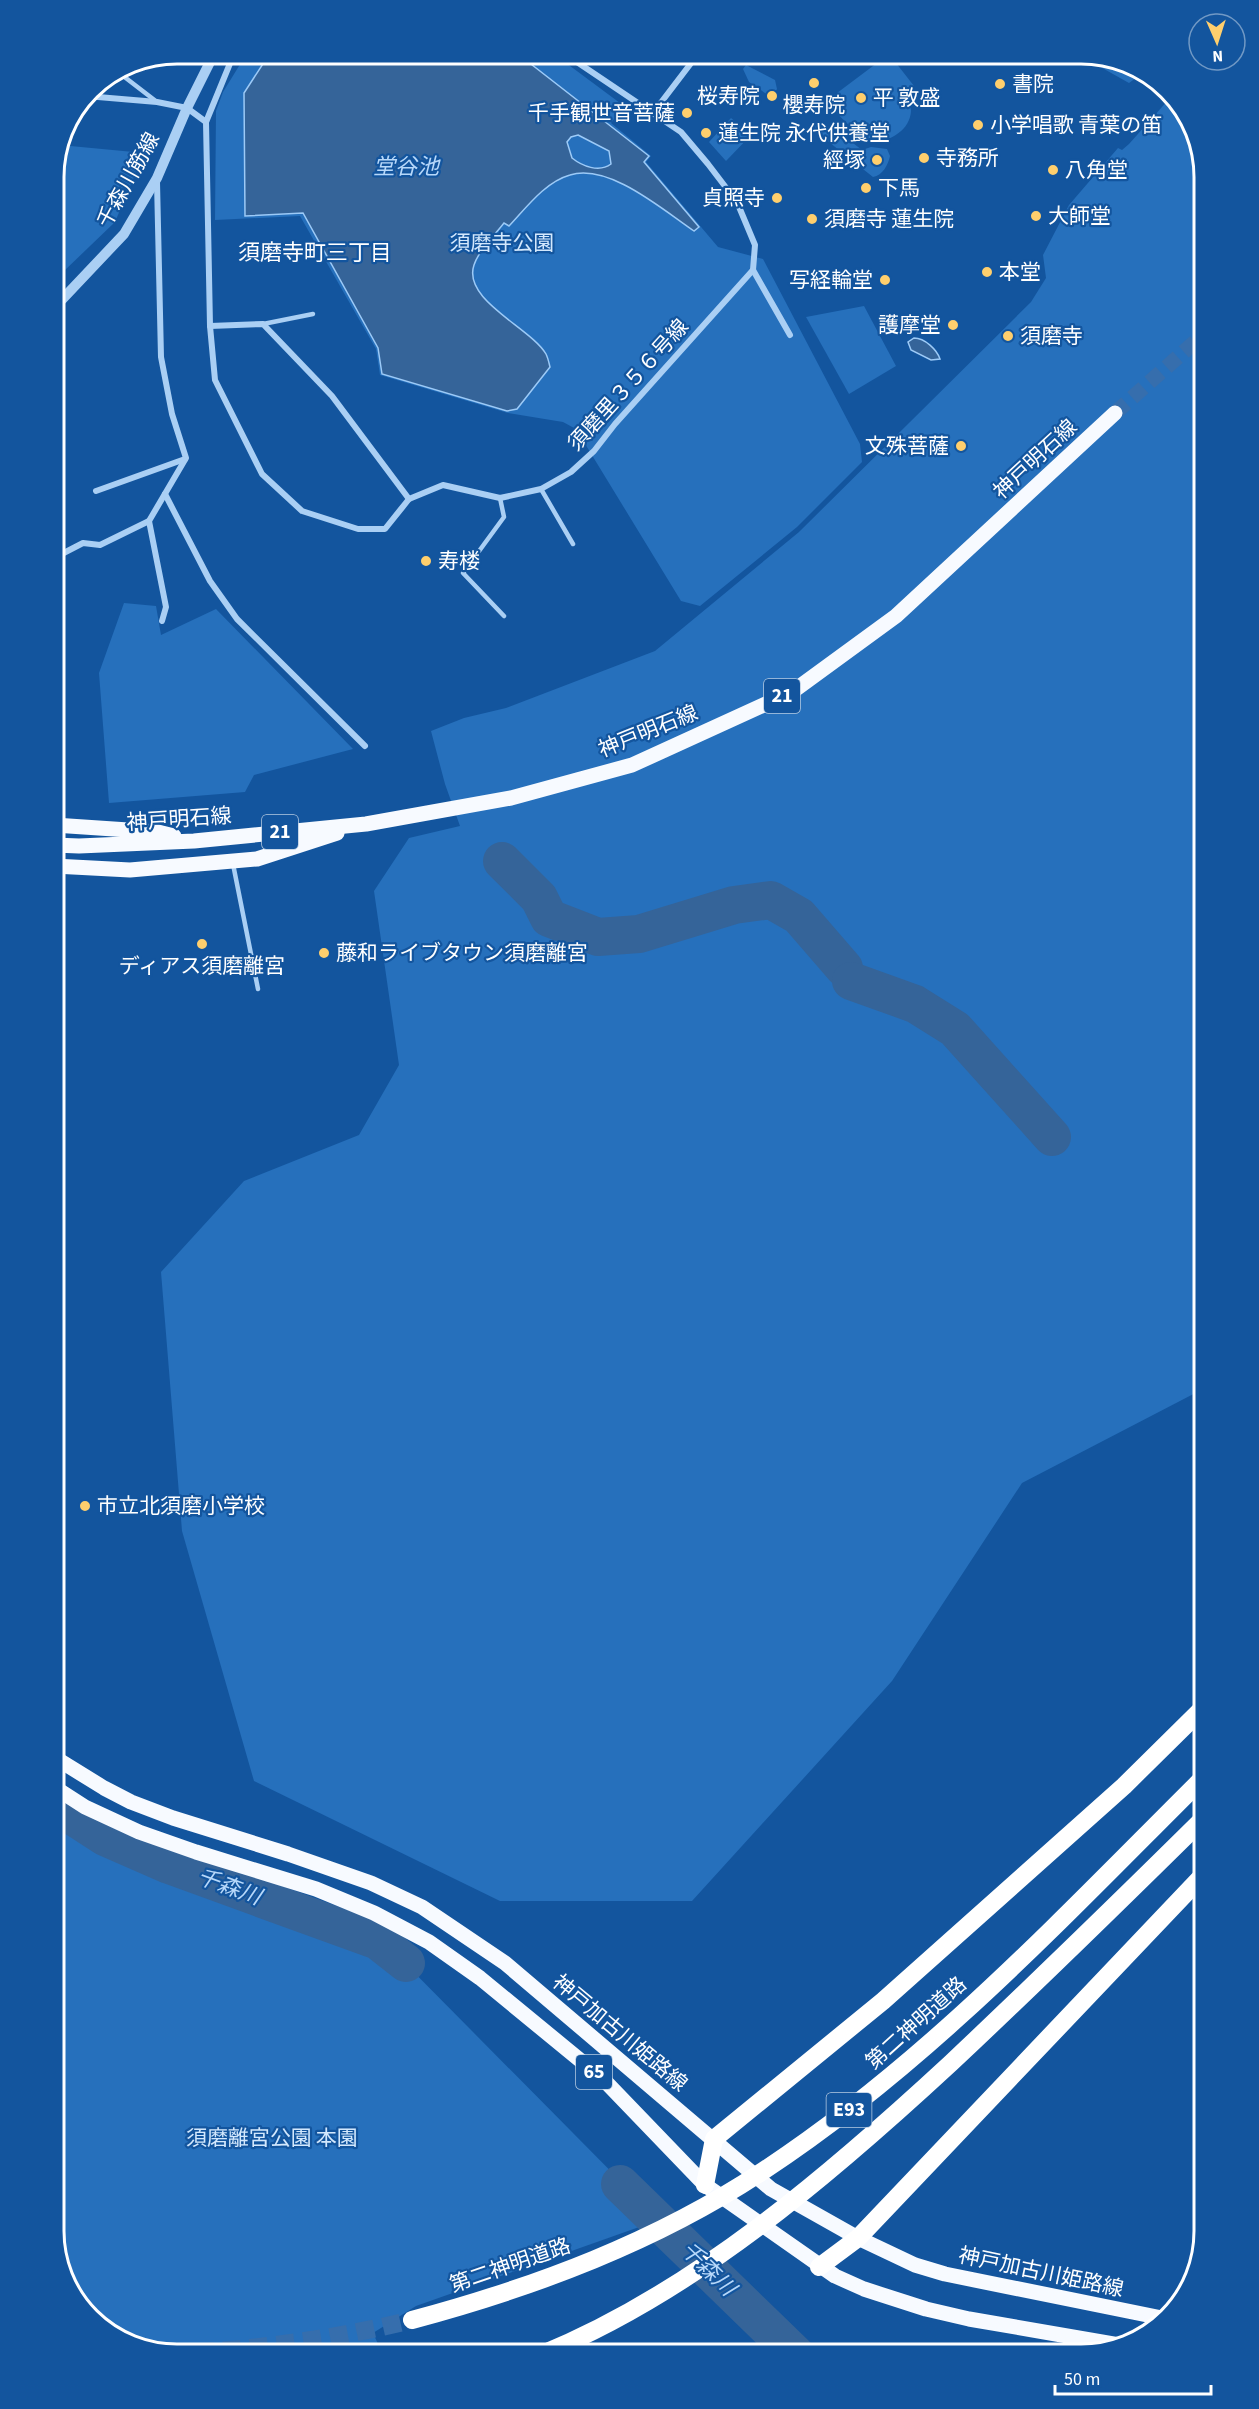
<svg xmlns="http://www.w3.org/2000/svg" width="1259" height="2409" font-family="'Source Sans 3','Noto Sans JP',sans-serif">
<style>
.green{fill:#2670bc}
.water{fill:#356499;stroke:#9ccaf7;stroke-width:1.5;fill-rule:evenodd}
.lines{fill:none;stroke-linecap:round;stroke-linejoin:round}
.river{stroke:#356499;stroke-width:38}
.primary-tunnel{stroke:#366ead;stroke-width:15;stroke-dasharray:15 8;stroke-linecap:butt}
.motorway-tunnel{stroke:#366ead;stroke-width:18;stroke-dasharray:18 9;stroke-linecap:butt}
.service{stroke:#aacff4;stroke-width:4.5}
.minor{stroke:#aacff4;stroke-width:6}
.tertiary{stroke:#aacff4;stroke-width:10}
.primary{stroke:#f7faff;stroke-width:15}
.motorway{stroke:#fff;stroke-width:18}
.motorway-bridge{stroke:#fff;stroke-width:18}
.poi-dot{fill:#ffcf6d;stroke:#13559e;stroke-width:2}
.labels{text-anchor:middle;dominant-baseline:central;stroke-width:4.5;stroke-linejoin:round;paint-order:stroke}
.shield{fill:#13559e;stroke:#b8cce2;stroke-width:1.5}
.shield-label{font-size:20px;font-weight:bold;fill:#fff}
.poi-label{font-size:21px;fill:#fff;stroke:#13559e;text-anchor:start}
.street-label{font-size:21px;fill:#fff;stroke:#13559e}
.park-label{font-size:21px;fill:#d3e8fd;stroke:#13559e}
.water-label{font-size:22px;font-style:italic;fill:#b7d8fa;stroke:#13559e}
.neighbourhood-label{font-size:22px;fill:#fff;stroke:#13559e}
.rim{fill:none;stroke:#fff;stroke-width:3}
</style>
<rect width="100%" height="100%" fill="#13559e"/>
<g class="green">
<polygon points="250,54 554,54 624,106 611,123 651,156 646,162 718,247 763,259 860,444 862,462 797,527 700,606 681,601 576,429 563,422 508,413 380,375 376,349 300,216 215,220 216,111 223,92 239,66"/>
<path d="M889 54 914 86 906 93C908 98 911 106 911 111 910 136 874 150 856 136L852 128 825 102Z"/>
<polygon points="1088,54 1140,73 1140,75 1129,83 1088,60"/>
<polygon points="746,65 775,80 777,89 774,94 768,95 749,82 743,69"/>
<polygon points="1170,98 1195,130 1205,178 1205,1388 1022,1483 892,1681 692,1901 500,1901 254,1781 182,1531 161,1272 244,1181 359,1135 399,1065 374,891 409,838 460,826 445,784 431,731 464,718 506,708 655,651 799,532 1031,302 1046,278 1043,255 1069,205 1118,148 1122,150 1129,144"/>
<polygon points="731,118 751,135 726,161 709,142"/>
<path d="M815 126 840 133 862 150 871 147 887 149 890 156C888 165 883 175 873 177L815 131Z"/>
<polygon points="60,145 144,153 115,222 63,272 54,254 54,170"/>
<polygon points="864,306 896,366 849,394 806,317"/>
<polygon points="124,603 156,606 161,635 216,609 353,749 254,775 245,792 109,803 99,673"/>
<polygon points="54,1799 124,1844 382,1940 659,2220 416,2306 373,2333 383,2355 170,2355 109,2334 64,2279 54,2231"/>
</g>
<g class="water">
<path d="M273 54H518L649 156 644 162 699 227 694 231C663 210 609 163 570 175 545 182 526 208 509 226L504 223C494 236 479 250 474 265 462 300 531 328 546 354 548 358 549 363 550 367L517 409 507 411 382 374 378 348 303 213 245 216 244 93 268 56ZM578 135 609 151 611 164C599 173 582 166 572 158L567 142 571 137Z"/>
<path d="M914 338C925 338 937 350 940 359L931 360 911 350 908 342Z"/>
</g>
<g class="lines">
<g class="river">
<polyline points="502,861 539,898 549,918 598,937 639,934 734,905 771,900 799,916 844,968"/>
<polyline points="851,981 915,1004 955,1029 1052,1137"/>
<polyline points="54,1804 105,1837 169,1865 378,1941 406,1963"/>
<polyline points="620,2184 796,2355"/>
</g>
<polyline class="primary-tunnel" points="1115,413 1205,333"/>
<path class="motorway-tunnel" d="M169 2354C252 2350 330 2340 412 2320"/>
<g class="service">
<polyline points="118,72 157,102"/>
<polyline points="263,324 313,314"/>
<polyline points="541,489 573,544"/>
<polyline points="500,498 504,517 463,573 504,616"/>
<polyline points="233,864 258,989"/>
</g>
<g class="minor">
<polyline points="238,54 231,61 206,122 210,326 215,380 262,474 302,511 358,529 385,529 409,499 443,485 500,498 541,489 571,472 594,451 615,424 753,270"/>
<polyline points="565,54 681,132 708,164 737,202 755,245 753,270 790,335"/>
<polyline points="86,96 157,102 187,108 206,122"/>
<polyline points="653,113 698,54"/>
<polyline points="157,182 161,357 172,414 186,458 149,521 166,607 162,621"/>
<polyline points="210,326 263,324 332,396 409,499"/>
<polyline points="96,491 185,459"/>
<polyline points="165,494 210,581 237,619 365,746"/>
<polyline points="54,558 83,543 100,545 149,521"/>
</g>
<polyline class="tertiary" points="54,308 124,234 157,178 187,108 214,54"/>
<g class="primary">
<polyline points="54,825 158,832 174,836"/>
<polyline points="54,845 79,846 194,841 366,824 511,798 632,765 792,692 896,616 1115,413"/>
<polyline points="54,866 130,870 257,859 337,833"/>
<polyline points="54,1757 104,1788 131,1802 173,1818 288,1854 371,1883 422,1907 505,1963 771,2189 858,2238 915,2265 945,2274 1162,2318"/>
<polyline points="54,1787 85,1807 139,1832 196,1852 316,1889 374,1913 429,1942 480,1978 603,2079 705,2185 835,2276 864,2289 926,2309 969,2319 1125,2346"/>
</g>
<g class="motorway">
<polyline points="705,2185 714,2139 883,2001 1124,1786 1205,1706"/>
<polyline points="819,2267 858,2238 1205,1873"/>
</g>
<g class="motorway-bridge">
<path d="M412 2320C535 2287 656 2242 763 2171 929 2062 1065 1915 1205 1776"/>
<path d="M540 2355C693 2293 831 2174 951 2063 1037 1982 1121 1900 1205 1817"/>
</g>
</g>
<g class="poi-dot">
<circle cx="814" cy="83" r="6"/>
<circle cx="1000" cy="84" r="6"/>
<circle cx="772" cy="96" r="6"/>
<circle cx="861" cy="98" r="6"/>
<circle cx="687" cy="113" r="6"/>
<circle cx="978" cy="125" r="6"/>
<circle cx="706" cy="133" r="6"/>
<circle cx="924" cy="158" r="6"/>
<circle cx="877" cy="160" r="6"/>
<circle cx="1053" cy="170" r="6"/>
<circle cx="866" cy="188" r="6"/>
<circle cx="777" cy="198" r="6"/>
<circle cx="1036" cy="216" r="6"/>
<circle cx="812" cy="219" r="6"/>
<circle cx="987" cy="272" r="6"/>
<circle cx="885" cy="280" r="6"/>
<circle cx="953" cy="325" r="6"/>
<circle cx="1008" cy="336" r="6"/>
<circle cx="961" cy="446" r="6"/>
<circle cx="426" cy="561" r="6"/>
<circle cx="202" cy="944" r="6"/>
<circle cx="324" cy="953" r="6"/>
<circle cx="85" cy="1506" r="6"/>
</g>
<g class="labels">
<g class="shield">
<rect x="764" y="679" width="36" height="34" rx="4.5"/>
<rect x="262" y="815" width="36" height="34" rx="4.5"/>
<rect x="576" y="2055" width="36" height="34" rx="4.5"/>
<rect x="826.5" y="2093" width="45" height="34" rx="4.5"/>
</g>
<g class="shield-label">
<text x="782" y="696">21</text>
<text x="280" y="832">21</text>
<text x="594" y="2072">65</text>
<text x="849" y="2110">E93</text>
</g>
<g class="poi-label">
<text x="1012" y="84">書院</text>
<text x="760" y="96" text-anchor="end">桜寿院</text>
<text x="873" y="98">平 敦盛</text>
<text x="814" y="105" text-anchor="middle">櫻寿院</text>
<text x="675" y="113" text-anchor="end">千手観世音菩薩</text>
<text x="990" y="125">小学唱歌 青葉の笛</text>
<text x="718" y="133">蓮生院 永代供養堂</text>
<text x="936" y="158">寺務所</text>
<text x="865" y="160" text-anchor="end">經塚</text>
<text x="1065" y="170">八角堂</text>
<text x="878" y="188">下馬</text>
<text x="765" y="198" text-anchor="end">貞照寺</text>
<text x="1048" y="216">大師堂</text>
<text x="824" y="219">須磨寺 蓮生院</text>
<text x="999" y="272">本堂</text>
<text x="873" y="280" text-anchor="end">写経輪堂</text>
<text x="941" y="325" text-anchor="end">護摩堂</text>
<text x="1020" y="336">須磨寺</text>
<text x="949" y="446" text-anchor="end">文殊菩薩</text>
<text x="438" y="561">寿楼</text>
<text x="336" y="953">藤和ライブタウン須磨離宮</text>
<text x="202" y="966" text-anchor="middle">ディアス須磨離宮</text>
<text x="97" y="1506">市立北須磨小学校</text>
</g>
<g class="street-label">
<text transform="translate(128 180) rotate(-61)">千森川筋線</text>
<text transform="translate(628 385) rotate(-48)">須磨里３５６号線</text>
<text transform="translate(1035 459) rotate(-43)">神戸明石線</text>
<text transform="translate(648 731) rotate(-22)">神戸明石線</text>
<text transform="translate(179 819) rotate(-4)">神戸明石線</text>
<text transform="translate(916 2023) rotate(-42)">第二神明道路</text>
<text transform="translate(620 2033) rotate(40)">神戸加古川姫路線</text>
<text transform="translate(510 2265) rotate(-19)">第二神明道路</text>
<text transform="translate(1041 2272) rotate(12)">神戸加古川姫路線</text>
</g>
<g class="park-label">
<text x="502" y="243">須磨寺公園</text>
<text x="272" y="2138">須磨離宮公園 本園</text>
</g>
<g class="water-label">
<text x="406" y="167">堂谷池</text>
<text transform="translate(229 1887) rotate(20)">千森川</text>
<text transform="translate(708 2269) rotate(44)">千森川</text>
</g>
<g class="neighbourhood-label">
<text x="315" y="253">須磨寺町三丁目</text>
</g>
</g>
<path d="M0 0H1259V2409H0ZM177 64H1081A113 113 0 0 1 1194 177V2231A113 113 0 0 1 1081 2344H177A113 113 0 0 1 64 2231V177A113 113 0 0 1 177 64Z" fill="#13559e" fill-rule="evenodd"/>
<path class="rim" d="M177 64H1081A113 113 0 0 1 1194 177V2231A113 113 0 0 1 1081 2344H177A113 113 0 0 1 64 2231V177A113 113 0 0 1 177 64Z"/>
<g transform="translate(1217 42) rotate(177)"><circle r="28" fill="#13559e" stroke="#7199c5" stroke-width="1.5"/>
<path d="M0-4.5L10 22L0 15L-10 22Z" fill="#ffcf6d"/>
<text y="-9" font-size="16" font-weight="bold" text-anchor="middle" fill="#ffffff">N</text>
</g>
<path d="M1055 2385v9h156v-9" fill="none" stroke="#ffffff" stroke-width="3"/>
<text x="1064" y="2385" font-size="18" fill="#ffffff" stroke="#13559e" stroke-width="4.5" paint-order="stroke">50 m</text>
</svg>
